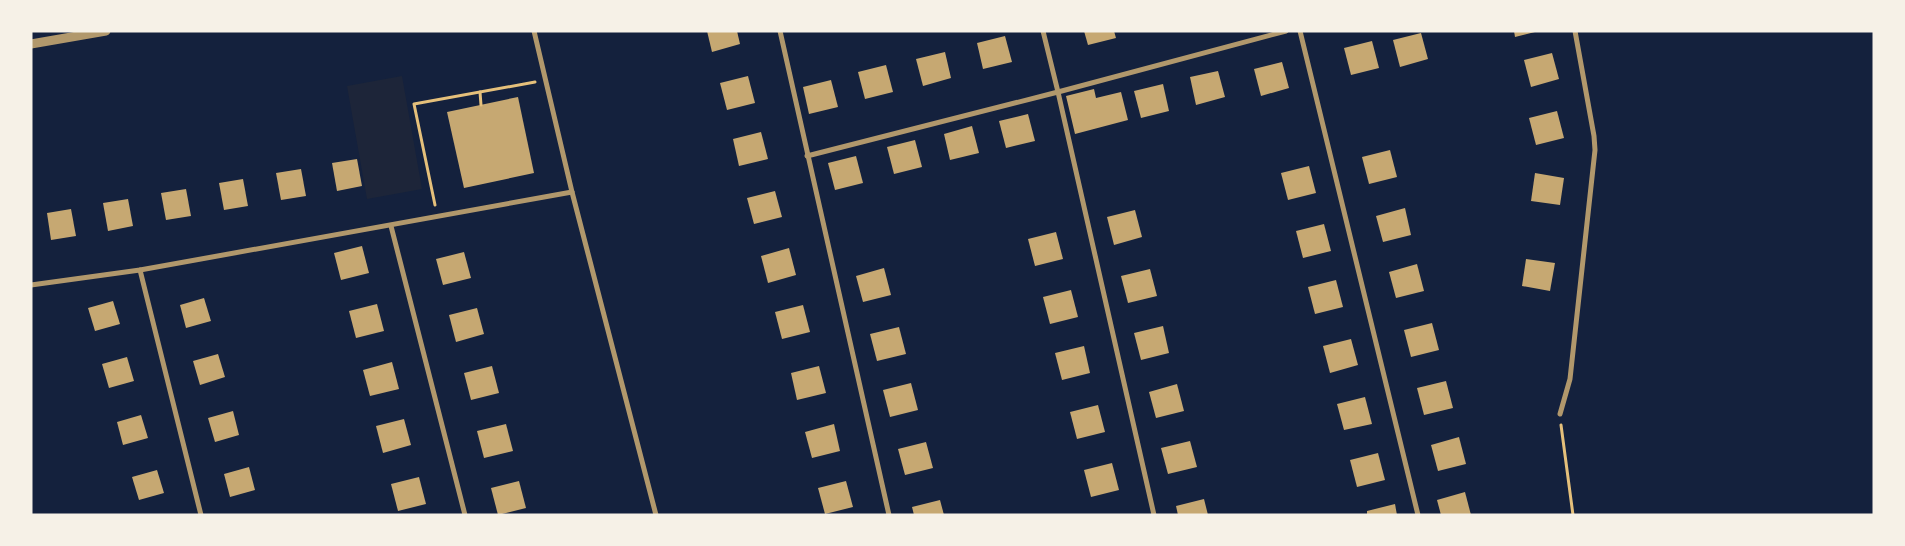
<svg xmlns="http://www.w3.org/2000/svg" width="1905" height="546" font-family="Arial,sans-serif">
<style>
.green{fill:#1d2539}
.building{fill:#c6a872}
.lines{fill:none;stroke-linecap:round;stroke-linejoin:round}
.path{stroke:#e5c07b;stroke-width:3}
.minor{stroke:#b1986c;stroke-width:5}
.tertiary{stroke:#b1986c;stroke-width:9}
</style>
<rect width="100%" height="100%" fill="#14213d"/>
<polygon class="green" points="402,76 422,189 367,199 347,86"/>
<g class="building">
<polygon points="707,31 737,31 740,44 712,52"/>
<polygon points="1084,31 1114,31 1116,38 1088,45"/>
<polygon points="1514,31 1535,31 1535,32 1515,37"/>
<polygon points="1421,33 1428,59 1400,67 1393,40"/>
<polygon points="1005,36 1012,62 983,69 977,43"/>
<polygon points="1372,41 1379,68 1351,75 1344,48"/>
<polygon points="945,52 951,78 923,86 916,59"/>
<polygon points="1552,53 1559,79 1531,87 1524,60"/>
<polygon points="1282,62 1289,88 1261,96 1254,69"/>
<polygon points="886,65 893,92 865,99 858,72"/>
<polygon points="1218,71 1225,97 1196,105 1190,77"/>
<polygon points="748,76 755,103 727,110 720,83"/>
<polygon points="831,80 838,107 809,114 803,87"/>
<polygon points="1163,84 1169,111 1141,118 1134,91"/>
<polygon points="1094,89 1096,98 1121,92 1128,120 1075,134 1066,96"/>
<polygon points="518,97 534,173 464,188 447,112"/>
<polygon points="1557,111 1564,138 1536,145 1529,118"/>
<polygon points="1028,114 1035,141 1006,148 999,121"/>
<polygon points="972,126 979,153 950,160 944,134"/>
<polygon points="761,132 768,159 739,166 733,139"/>
<polygon points="915,140 922,167 894,174 887,147"/>
<polygon points="1390,150 1397,177 1369,184 1362,157"/>
<polygon points="856,156 863,183 835,190 828,163"/>
<polygon points="357,159 362,186 337,191 332,163"/>
<polygon points="1309,166 1316,193 1288,200 1281,173"/>
<polygon points="301,169 306,196 281,200 276,173"/>
<polygon points="1535,173 1564,178 1560,205 1531,201"/>
<polygon points="243,179 248,206 224,210 219,183"/>
<polygon points="186,189 191,216 166,220 161,193"/>
<polygon points="775,191 782,217 754,224 747,198"/>
<polygon points="128,199 133,226 108,231 103,203"/>
<polygon points="1405,208 1411,235 1383,242 1376,216"/>
<polygon points="71,209 76,236 51,240 47,213"/>
<polygon points="1135,210 1142,237 1114,245 1107,217"/>
<polygon points="1324,224 1331,251 1303,258 1296,231"/>
<polygon points="1056,232 1063,259 1035,266 1028,239"/>
<polygon points="362,246 369,273 341,280 334,253"/>
<polygon points="789,248 796,275 768,283 761,256"/>
<polygon points="464,252 471,278 443,285 436,259"/>
<polygon points="1526,259 1555,263 1550,291 1522,286"/>
<polygon points="1417,264 1424,291 1396,298 1389,272"/>
<polygon points="884,268 891,295 863,302 856,276"/>
<polygon points="1150,269 1157,296 1128,303 1121,276"/>
<polygon points="1336,280 1343,307 1315,314 1308,287"/>
<polygon points="1071,290 1078,317 1050,324 1043,297"/>
<polygon points="204,298 211,321 186,328 180,305"/>
<polygon points="113,301 120,324 95,331 88,308"/>
<polygon points="377,304 384,331 356,338 349,311"/>
<polygon points="803,305 810,332 782,339 775,312"/>
<polygon points="477,308 484,334 456,342 449,315"/>
<polygon points="1432,323 1439,350 1411,357 1404,330"/>
<polygon points="1163,326 1169,353 1141,360 1134,333"/>
<polygon points="899,327 906,354 877,361 870,334"/>
<polygon points="1351,339 1358,365 1330,373 1323,346"/>
<polygon points="1084,346 1090,373 1062,380 1055,353"/>
<polygon points="218,354 225,377 200,385 193,361"/>
<polygon points="127,357 134,381 109,388 102,364"/>
<polygon points="392,362 399,389 370,396 363,370"/>
<polygon points="492,366 499,393 471,400 464,373"/>
<polygon points="819,366 826,393 797,400 791,373"/>
<polygon points="1446,381 1453,408 1424,415 1417,388"/>
<polygon points="911,383 918,410 890,417 883,390"/>
<polygon points="1177,384 1184,411 1156,418 1149,392"/>
<polygon points="1365,397 1372,424 1344,430 1337,404"/>
<polygon points="1098,405 1105,432 1077,439 1070,412"/>
<polygon points="233,411 239,435 215,442 208,418"/>
<polygon points="141,415 148,438 123,445 117,422"/>
<polygon points="404,419 411,445 383,453 376,426"/>
<polygon points="506,424 513,451 484,458 477,431"/>
<polygon points="834,424 840,451 812,458 805,432"/>
<polygon points="1459,437 1466,464 1438,471 1431,445"/>
<polygon points="1190,441 1197,467 1168,474 1161,448"/>
<polygon points="926,442 933,468 905,475 898,449"/>
<polygon points="1378,453 1385,480 1357,487 1350,460"/>
<polygon points="1112,463 1119,490 1091,497 1084,470"/>
<polygon points="249,467 255,490 230,497 224,474"/>
<polygon points="157,470 164,493 139,500 132,477"/>
<polygon points="419,477 426,504 398,511 391,484"/>
<polygon points="519,481 526,508 498,515 491,488"/>
<polygon points="846,481 853,507 825,514 818,488"/>
<polygon points="1465,492 1471,515 1441,515 1437,500"/>
<polygon points="1204,499 1208,515 1178,515 1176,506"/>
<polygon points="940,500 944,515 914,515 912,507"/>
<polygon points="1395,504 1397,515 1367,515 1367,511"/>
</g>
<g class="lines">
<g class="path">
<polyline points="480,92 481,105"/>
<polyline points="435,205 414,104 535,82"/>
<polyline points="1561,425 1573,515"/>
</g>
<g class="minor">
<polyline points="534,31 572,192 656,515"/>
<polyline points="780,31 889,515"/>
<polyline points="1043,31 1058,92 1154,515"/>
<polyline points="1300,31 1418,515"/>
<polyline points="807,156 1058,92 1286,31"/>
<polyline points="391,226 465,515"/>
<polyline points="140,270 201,515"/>
<polyline points="31,285 140,270 572,192"/>
<polyline points="1560,414 1570,379 1595,150 1594,136 1575,31"/>
</g>
<polyline class="tertiary" points="31,44 106,31"/>
</g>
<rect width="1905" height="546" fill="none" stroke="#f6f1e7" stroke-width="65"/>
</svg>
